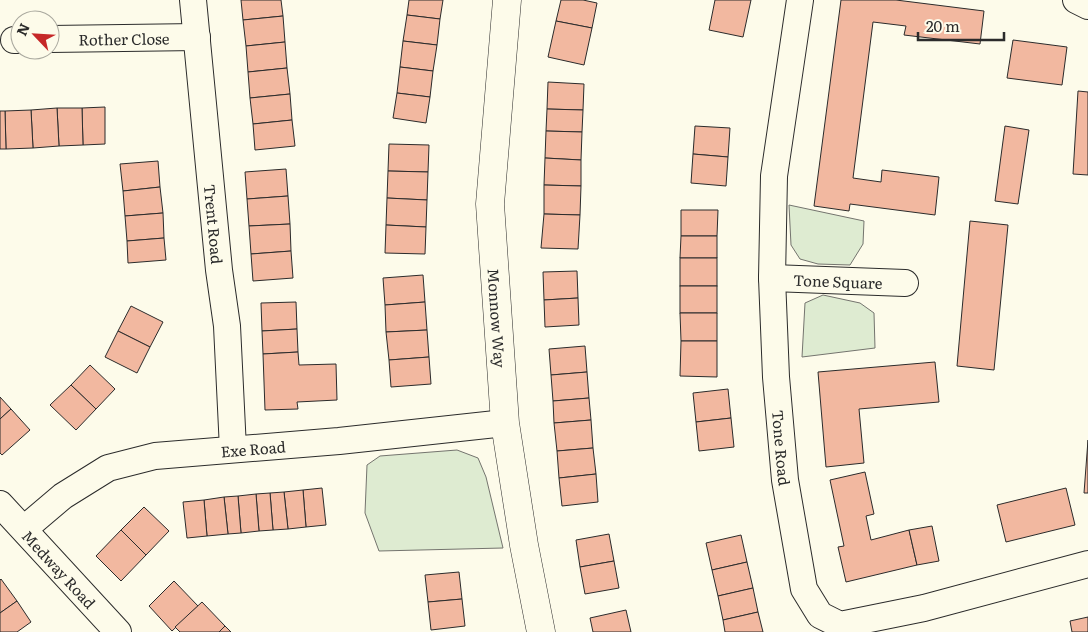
<svg xmlns="http://www.w3.org/2000/svg" width="1088" height="632" font-family="Literata,serif">
<style>
.green{fill:#deebd1;stroke:#74746e}
.building{fill:#f2b8a0;stroke:#2b2b2b}
.lines{fill:none;stroke-linecap:round;stroke-linejoin:round}
.minor-casing{stroke:#2b2b2b;stroke-width:28}
.tertiary-casing{stroke:#2b2b2b;stroke-width:29}
.minor{stroke:#fdfbea;stroke-width:26}
.tertiary{stroke:#fdfbea;stroke-width:28}
.labels{text-anchor:middle;dominant-baseline:central;stroke-width:4;stroke-linejoin:round;paint-order:stroke}
.street-label{font-size:15px;fill:#2b2b2b;stroke:#fdfbea}
</style>
<rect width="100%" height="100%" fill="#fdfbea"/>
<g class="green">
<polygon points="789,205 864,221 863,244 850,265 818,264 800,259 791,245"/>
<polygon points="823,295 860,303 874,313 875,348 802,357 805,303"/>
<polygon points="457,450 478,458 486,477 503,548 379,551 365,513 367,465 380,456"/>
</g>
<g class="building">
<polygon points="241,0 281,0 283,16 243,20"/>
<polygon points="409,0 443,0 440,19 407,15"/>
<polygon points="561,0 583,0 597,3 592,28 556,21"/>
<polygon points="715,0 751,0 743,37 709,30"/>
<polygon points="841,0 896,0 984,11 980,44 904,35 906,26 873,22 853,178 881,182 882,170 939,177 935,215 850,204 849,211 814,206"/>
<polygon points="407,15 440,19 437,45 403,41"/>
<polygon points="283,16 285,42 246,46 243,20"/>
<polygon points="556,21 592,28 584,65 548,57"/>
<polygon points="1013,40 1067,47 1062,85 1007,78"/>
<polygon points="403,41 437,45 433,71 400,67"/>
<polygon points="285,42 287,68 248,72 246,46"/>
<polygon points="400,67 433,71 430,97 397,93"/>
<polygon points="287,68 290,94 250,98 248,72"/>
<polygon points="548,82 584,84 583,110 547,109"/>
<polygon points="1078,91 1088,92 1088,175 1073,174"/>
<polygon points="397,93 430,97 426,123 393,118"/>
<polygon points="290,94 292,120 253,124 250,98"/>
<polygon points="105,107 105,144 83,145 82,108"/>
<polygon points="57,108 82,108 83,145 59,146"/>
<polygon points="57,108 59,146 33,148 31,110"/>
<polygon points="547,109 583,110 582,132 546,131"/>
<polygon points="31,110 33,148 6,149 5,111"/>
<polygon points="0,111 5,111 6,149 0,149"/>
<polygon points="292,120 295,146 255,150 253,124"/>
<polygon points="695,126 730,128 728,157 693,154"/>
<polygon points="1005,126 1029,130 1018,204 995,201"/>
<polygon points="546,131 582,132 581,160 545,158"/>
<polygon points="389,144 429,145 428,172 388,171"/>
<polygon points="693,154 728,157 726,186 691,183"/>
<polygon points="545,158 581,160 581,186 544,185"/>
<polygon points="158,161 160,187 123,191 120,164"/>
<polygon points="286,169 288,196 247,199 245,172"/>
<polygon points="388,171 428,172 427,200 387,198"/>
<polygon points="544,185 581,186 580,215 544,214"/>
<polygon points="160,187 163,213 125,216 123,191"/>
<polygon points="288,196 290,224 249,226 247,199"/>
<polygon points="387,198 427,200 426,227 386,225"/>
<polygon points="681,210 718,210 717,236 681,236"/>
<polygon points="163,213 164,238 127,241 125,216"/>
<polygon points="544,214 580,215 578,249 541,248"/>
<polygon points="970,221 1008,225 994,370 957,366"/>
<polygon points="290,224 291,251 251,254 249,226"/>
<polygon points="386,225 426,227 425,254 385,253"/>
<polygon points="681,236 717,236 717,258 680,258"/>
<polygon points="164,238 166,260 128,263 127,241"/>
<polygon points="291,251 293,278 253,281 251,254"/>
<rect x="680" y="258" width="37" height="28"/>
<polygon points="577,271 578,298 544,300 543,272"/>
<polygon points="423,275 425,302 385,305 383,278"/>
<rect x="680" y="286" width="37" height="27"/>
<polygon points="578,298 579,325 545,327 544,300"/>
<polygon points="296,302 297,329 262,331 261,303"/>
<polygon points="425,302 427,330 386,332 385,305"/>
<polygon points="131,306 163,322 150,347 118,331"/>
<polygon points="680,313 717,313 717,341 681,341"/>
<polygon points="297,329 298,352 263,354 262,331"/>
<polygon points="427,330 429,357 389,360 386,332"/>
<polygon points="118,331 150,347 137,373 105,357"/>
<polygon points="681,341 717,341 717,377 680,376"/>
<polygon points="585,346 587,372 551,375 549,349"/>
<polygon points="298,352 299,365 336,364 337,400 297,402 298,409 265,410 263,354"/>
<polygon points="429,357 431,384 391,387 389,360"/>
<polygon points="935,362 939,402 859,409 864,463 826,467 818,372"/>
<polygon points="90,365 115,389 96,409 71,385"/>
<polygon points="587,372 589,398 553,401 551,375"/>
<polygon points="71,385 96,409 76,430 50,405"/>
<polygon points="728,389 731,418 696,422 693,393"/>
<polygon points="0,397 11,409 0,419"/>
<polygon points="589,398 591,420 554,423 553,401"/>
<polygon points="11,409 30,430 2,455 0,453 0,419"/>
<polygon points="731,418 734,447 699,451 696,422"/>
<polygon points="591,420 593,448 557,451 554,423"/>
<polygon points="1088,440 1088,493 1084,493"/>
<polygon points="593,448 596,474 559,478 557,451"/>
<polygon points="865,472 874,514 866,516 871,540 909,530 917,565 846,582 838,547 844,546 830,480"/>
<polygon points="596,474 598,502 562,506 559,478"/>
<polygon points="322,488 326,525 306,527 303,490"/>
<polygon points="1066,488 1075,525 1006,542 997,505"/>
<polygon points="303,490 306,527 288,529 284,492"/>
<polygon points="284,492 288,529 273,530 270,493"/>
<polygon points="270,493 273,530 259,531 256,494"/>
<polygon points="256,494 259,531 241,533 238,496"/>
<polygon points="238,496 241,533 228,534 224,497"/>
<polygon points="224,497 228,534 207,536 204,500"/>
<polygon points="204,500 207,536 187,538 183,502"/>
<polygon points="144,507 169,531 146,555 121,530"/>
<polygon points="932,526 939,561 917,565 909,530"/>
<polygon points="121,530 146,555 121,581 96,556"/>
<polygon points="609,534 614,561 580,567 576,540"/>
<polygon points="741,535 747,562 712,570 706,543"/>
<polygon points="614,561 619,588 585,594 580,567"/>
<polygon points="747,562 753,588 718,596 712,570"/>
<polygon points="459,572 462,599 428,602 425,575"/>
<polygon points="1,579 17,601 0,613 0,580"/>
<polygon points="174,581 198,606 172,631 149,606"/>
<polygon points="753,588 758,612 723,620 718,596"/>
<polygon points="462,599 465,626 431,630 428,602"/>
<polygon points="17,601 31,622 17,632 0,632 0,613"/>
<polygon points="202,602 225,626 219,632 180,632 175,627"/>
<polygon points="626,610 631,632 593,632 590,618"/>
<polygon points="758,612 763,632 725,632 723,620"/>
<polygon points="1088,617 1088,632 1072,632 1070,621"/>
<polygon points="225,626 231,632 219,632"/>
</g>
<g class="lines">
<defs>
<g id="minor">
<path id="s1" d="M193 0 219 270 227 326 233 449"/>
<path id="s2" d="M800 0 774 176 772 278 776 377 785 480 804 589 820 615 840 625 924 608 1088 564"/>
<polyline points="1076,0 1088,6"/>
<path id="s3" d="M50 39 197 37"/>
<polyline points="14,40 20,40"/>
<path id="s4" d="M772 278 905 283"/>
<path id="s5" d="M0 504 118 632"/>
<path id="s6" d="M24 529 63 496 108 468 155 456 339 441 505 423"/>
</g>
<g id="tertiary">
<path id="s7" d="M507 0 490 204 505 423 524 545 541 632"/>
</g>
</defs>
<use href="#minor" class="minor-casing"/>
<use href="#tertiary" class="tertiary-casing"/>
<use href="#minor" class="minor"/>
<use href="#tertiary" class="tertiary"/>
</g>
<g class="labels">
<g class="street-label">
<text stroke="none"><textPath href="#s3" startOffset="74">Rother Close</textPath></text>
<text stroke="none"><textPath href="#s1" startOffset="225">Trent Road</textPath></text>
<text stroke="none"><textPath href="#s4" startOffset="66">Tone Square</textPath></text>
<text stroke="none"><textPath href="#s7" startOffset="319">Monnow Way</textPath></text>
<text stroke="none"><textPath href="#s6" startOffset="251">Exe Road</textPath></text>
<text stroke="none"><textPath href="#s2" startOffset="450">Tone Road</textPath></text>
<text stroke="none"><textPath href="#s5" startOffset="88">Medway Road</textPath></text>
</g>
</g>
<g transform="translate(35 35) rotate(295)"><circle r="24" fill="#fdfbea" stroke="#a9a89e"/>
<path d="M0-4L9 19L0 12L-9 19Z" fill="#c62828"/>
<text y="-8" font-size="14" font-weight="bold" text-anchor="middle" fill="#2b2b2b">N</text>
</g>
<path d="M918 32v8h86v-8" fill="none" stroke="#2b2b2b" stroke-width="2.5"/>
<text x="926" y="32" font-size="15" fill="#2b2b2b" stroke="#fdfbea" stroke-width="4" paint-order="stroke">20 m</text>
</svg>
